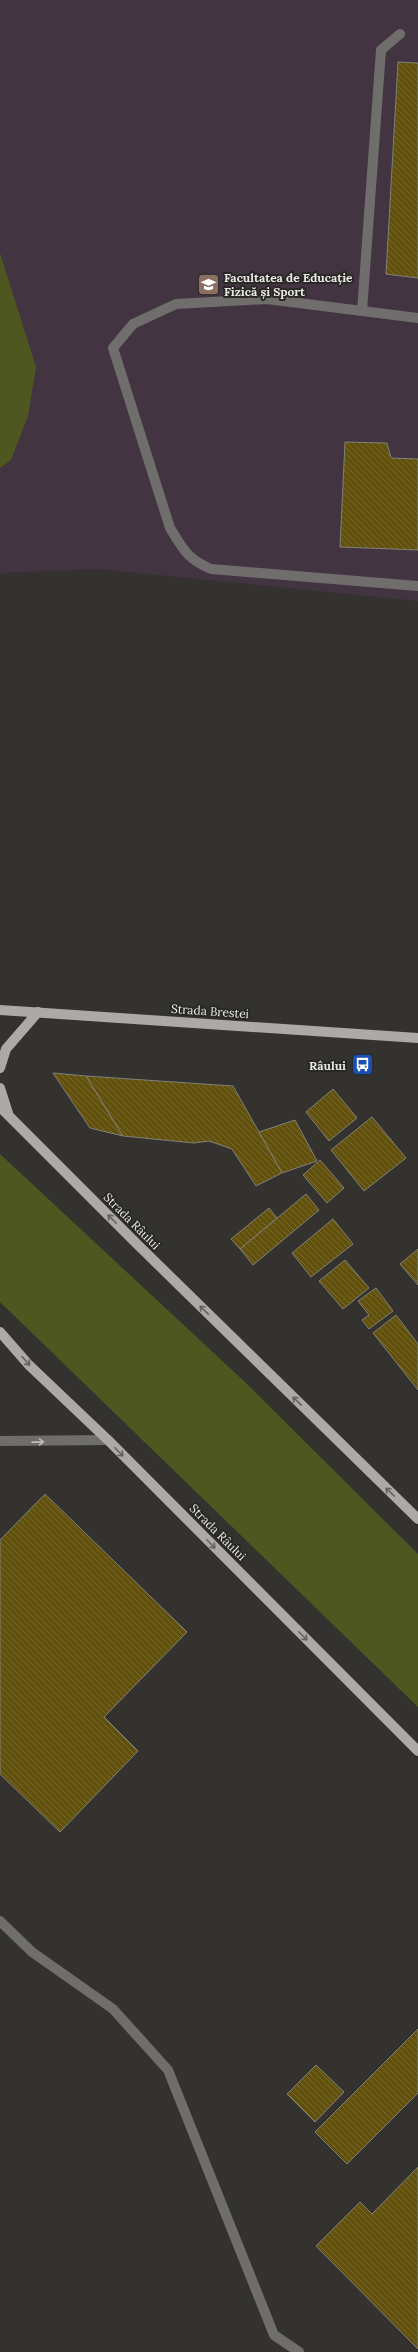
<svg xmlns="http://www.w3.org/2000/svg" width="418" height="2352" font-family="Lora,serif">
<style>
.education{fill:#433441}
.green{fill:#4d571f}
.building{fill:url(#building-back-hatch);stroke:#81807b}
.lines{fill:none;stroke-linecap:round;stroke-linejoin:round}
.minor{stroke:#706e6c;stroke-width:10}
.major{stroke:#ada9a6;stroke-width:10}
.oneway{stroke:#64625e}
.oneway2{stroke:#bfbdbb}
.labels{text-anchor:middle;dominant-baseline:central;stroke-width:4;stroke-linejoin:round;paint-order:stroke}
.poi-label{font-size:12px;font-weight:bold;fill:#e9e8e6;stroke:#292824;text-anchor:start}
.street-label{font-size:12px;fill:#e9e8e6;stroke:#292824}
</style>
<defs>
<pattern id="building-back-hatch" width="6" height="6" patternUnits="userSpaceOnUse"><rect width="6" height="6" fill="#62510c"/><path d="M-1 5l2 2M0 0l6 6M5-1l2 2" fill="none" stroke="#786a2f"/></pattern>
</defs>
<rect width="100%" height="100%" fill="#33322e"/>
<polygon class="education" points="0,0 418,0 418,601 98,569 0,573"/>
<g class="green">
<polygon points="0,253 36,367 28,416 11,460 0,468"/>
<polygon points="0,1154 246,1383 418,1554 418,1707 0,1302"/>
</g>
<g class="building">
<polygon points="398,62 418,63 418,278 386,274"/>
<polygon points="345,442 387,443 391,458 418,459 418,550 340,547"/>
<polygon points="53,1073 86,1076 123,1136 90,1128"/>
<polygon points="86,1076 233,1086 282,1173 256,1186 232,1149 209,1141 194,1143 123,1136"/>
<polygon points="333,1089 357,1118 329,1141 306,1112"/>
<polygon points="372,1117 406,1158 364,1191 331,1150"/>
<polygon points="295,1120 317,1161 282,1173 259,1132"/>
<polygon points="320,1160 344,1188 327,1203 303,1175"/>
<polygon points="306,1194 319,1210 253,1265 240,1249"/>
<polygon points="269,1208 277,1218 240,1249 231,1239"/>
<polygon points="333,1219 353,1244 311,1277 292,1253"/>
<polygon points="418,1249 418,1285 400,1264"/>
<polygon points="345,1260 369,1288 343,1309 319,1281"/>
<polygon points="376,1288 393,1311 369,1329 362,1320 369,1315 358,1301"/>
<polygon points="396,1315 418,1344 418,1390 373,1333"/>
<polygon points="45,1494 187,1632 104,1717 138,1751 60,1832 0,1774 0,1540"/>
<polygon points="418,2029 418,2093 347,2164 315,2132"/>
<polygon points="316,2065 344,2092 315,2122 287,2094"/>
<polygon points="418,2167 418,2349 316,2246 360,2202 372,2214"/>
</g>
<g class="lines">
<g class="minor">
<polyline points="362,311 381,50 400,34"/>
<path d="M418 318 267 299 176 304 133 324 113 348 170 528C183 549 187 559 211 569L418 586"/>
<polyline points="0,1441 108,1440"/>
<polyline points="0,1921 32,1952 113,2009 168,2070 274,2335 299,2352"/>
</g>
<g class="major">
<polyline points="0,1010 418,1038"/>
<polyline points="0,1068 6,1049 38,1012"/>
<polyline points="0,1088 8,1113"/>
<polyline points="0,1107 138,1245 418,1519"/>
<polyline points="0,1332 28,1364 108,1440 418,1751"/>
</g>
</g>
<defs><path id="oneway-shaft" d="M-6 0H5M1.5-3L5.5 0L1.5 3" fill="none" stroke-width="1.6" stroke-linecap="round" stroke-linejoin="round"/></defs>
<g class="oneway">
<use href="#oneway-shaft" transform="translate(112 1219) rotate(-135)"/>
<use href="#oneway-shaft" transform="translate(204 1310) rotate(-136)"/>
<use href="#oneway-shaft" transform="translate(26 1361) rotate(48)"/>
<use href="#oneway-shaft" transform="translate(297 1401) rotate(-136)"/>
<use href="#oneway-shaft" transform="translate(119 1452) rotate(45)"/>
<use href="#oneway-shaft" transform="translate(390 1492) rotate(-136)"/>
<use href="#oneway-shaft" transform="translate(211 1544) rotate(45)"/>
<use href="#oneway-shaft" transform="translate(303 1636) rotate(45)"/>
</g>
<use class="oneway2" href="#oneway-shaft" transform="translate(38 1442) rotate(-1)"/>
<defs>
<symbol id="university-square" viewBox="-11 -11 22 22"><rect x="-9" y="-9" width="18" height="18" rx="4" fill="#8d6e63" stroke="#292824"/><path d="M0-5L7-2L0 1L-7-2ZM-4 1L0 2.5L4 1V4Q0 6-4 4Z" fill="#fff"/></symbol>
<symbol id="bus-square" viewBox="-11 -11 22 22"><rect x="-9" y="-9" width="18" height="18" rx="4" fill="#1a4fb4" stroke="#292824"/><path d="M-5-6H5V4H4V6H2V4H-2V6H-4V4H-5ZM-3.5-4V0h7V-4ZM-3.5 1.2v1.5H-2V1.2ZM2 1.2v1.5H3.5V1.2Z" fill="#fff"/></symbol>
</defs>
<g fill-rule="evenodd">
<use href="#university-square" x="196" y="272" width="25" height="25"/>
<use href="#bus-square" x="350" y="1052" width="25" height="25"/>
</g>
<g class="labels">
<g class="poi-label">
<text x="224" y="277">Facultatea de Educație<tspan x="224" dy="14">Fizică și Sport</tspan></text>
<text x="346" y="1065" text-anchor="end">Râului</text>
</g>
<g class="street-label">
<text transform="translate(210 1011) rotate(4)">Strada Brestei</text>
<text transform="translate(132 1221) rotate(45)">Strada Râului</text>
<text transform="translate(218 1532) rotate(45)">Strada Râului</text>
</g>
</g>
</svg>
